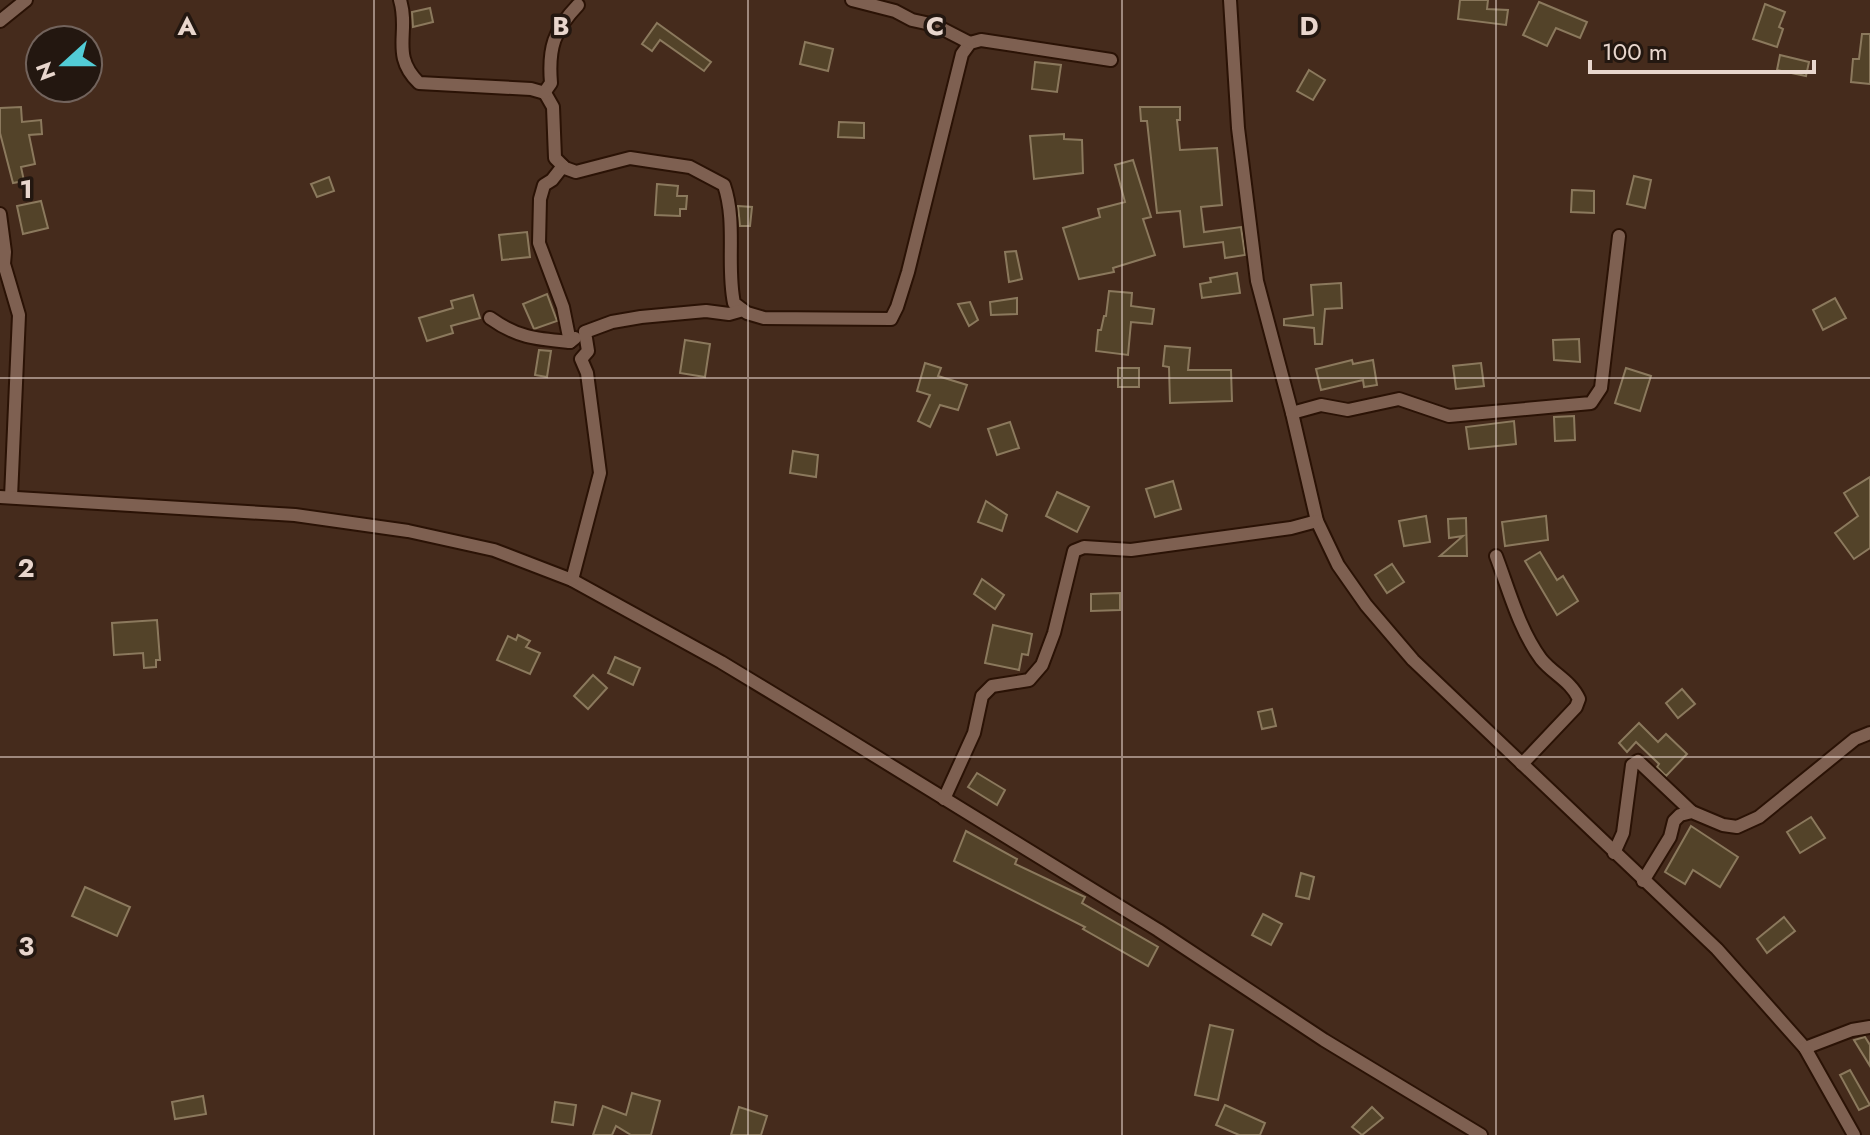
<svg xmlns="http://www.w3.org/2000/svg" width="1870" height="1135" font-family="Jost,sans-serif">
<style>
.building{fill:#534329;stroke:#8b795d;stroke-width:2}
.lines{fill:none;stroke-linecap:round;stroke-linejoin:round}
.street-casing{stroke:#2a1205;stroke-width:16}
.street{stroke:#7e6051;stroke-width:12}
.grid{fill:none;stroke:#e8d6cd;stroke-width:2;stroke-opacity:0.55}
.grid-label{font-size:26px;text-anchor:middle;font-weight:bold;fill:#e8d6cd;stroke:#231710;stroke-width:7;stroke-linejoin:round;paint-order:stroke}
</style>
<rect width="100%" height="100%" fill="#452b1c"/>
<g class="building">
<polygon points="1460,0 1488,0 1487,9 1508,10 1506,25 1458,19"/>
<polygon points="1539,2 1587,22 1580,38 1556,28 1547,46 1523,35"/>
<polygon points="1765,4 1785,12 1779,27 1783,29 1777,47 1753,39"/>
<polygon points="430,8 433,22 413,27 412,12"/>
<polygon points="657,23 711,62 704,71 660,40 652,51 642,44"/>
<polygon points="1862,34 1870,34 1870,84 1851,82 1853,59 1859,59"/>
<polygon points="805,42 833,49 828,71 800,64"/>
<polygon points="1780,55 1809,62 1806,76 1777,70"/>
<polygon points="1035,62 1061,65 1057,92 1032,89"/>
<polygon points="1309,70 1325,80 1313,100 1297,91"/>
<polygon points="21,107 22,122 41,120 42,134 29,135 35,164 21,167 24,181 13,183 0,133 0,108"/>
<polygon points="1140,107 1180,107 1180,120 1177,120 1180,150 1217,148 1222,205 1201,207 1204,232 1241,227 1245,255 1225,258 1223,242 1184,247 1180,211 1157,213 1147,121 1141,121"/>
<polygon points="839,122 864,123 864,138 838,137"/>
<polygon points="1064,134 1064,139 1082,140 1083,173 1034,179 1030,136"/>
<polygon points="1133,160 1151,217 1143,219 1155,255 1113,268 1114,272 1079,279 1063,228 1100,217 1098,209 1125,202 1115,165"/>
<polygon points="1634,176 1651,180 1645,208 1627,204"/>
<polygon points="329,177 334,191 317,197 311,184"/>
<polygon points="657,184 678,186 677,196 687,196 686,209 680,209 680,216 655,215"/>
<polygon points="1572,190 1594,191 1594,213 1571,212"/>
<polygon points="41,201 48,228 23,234 17,206"/>
<polygon points="738,206 752,207 750,226 740,226"/>
<polygon points="527,232 530,257 502,260 499,235"/>
<polygon points="1016,251 1022,279 1009,282 1005,252"/>
<polygon points="1237,273 1240,293 1202,298 1200,284 1211,282 1210,278"/>
<polygon points="1341,283 1342,308 1325,309 1322,344 1315,344 1314,328 1284,325 1284,319 1313,315 1311,285"/>
<polygon points="1109,291 1132,293 1131,306 1154,309 1152,324 1131,322 1128,355 1096,351 1098,330 1101,330 1104,316 1106,316"/>
<polygon points="547,294 557,321 534,329 523,304"/>
<polygon points="473,295 480,318 451,326 453,333 427,341 419,318 453,308 451,301"/>
<polygon points="1017,298 1017,314 991,315 990,302"/>
<polygon points="1835,298 1846,318 1823,330 1813,310"/>
<polygon points="970,302 978,320 969,326 958,304"/>
<polygon points="1579,339 1580,362 1554,360 1553,340"/>
<polygon points="685,340 710,344 705,377 680,373"/>
<polygon points="1165,346 1190,348 1188,370 1231,370 1232,401 1170,403 1169,367 1163,366"/>
<polygon points="539,350 551,351 547,377 535,375"/>
<polygon points="1352,360 1353,364 1373,360 1377,385 1364,387 1363,380 1321,390 1316,369"/>
<polygon points="925,363 941,368 938,376 967,385 958,410 940,405 930,427 918,421 930,395 917,391"/>
<polygon points="1481,363 1484,386 1456,389 1453,366"/>
<rect x="1118" y="368" width="21" height="19"/>
<polygon points="1626,368 1651,376 1640,411 1615,403"/>
<polygon points="1574,416 1575,440 1555,441 1554,417"/>
<polygon points="1514,421 1516,444 1469,449 1466,427"/>
<polygon points="1010,422 1019,448 997,455 988,429"/>
<polygon points="793,451 818,455 816,477 790,473"/>
<polygon points="1870,477 1870,548 1854,559 1835,533 1858,516 1844,493"/>
<polygon points="1173,481 1181,509 1155,517 1146,489"/>
<polygon points="1057,492 1089,507 1077,532 1046,516"/>
<polygon points="986,501 1007,515 1002,531 978,522"/>
<polygon points="1426,516 1430,542 1404,546 1399,521"/>
<polygon points="1546,516 1548,540 1505,546 1502,522"/>
<polygon points="1466,518 1467,556 1440,556 1463,536 1449,538 1448,519"/>
<polygon points="1540,552 1557,580 1563,576 1578,601 1557,615 1525,561"/>
<polygon points="1392,564 1404,582 1387,593 1375,575"/>
<polygon points="982,579 1004,595 995,609 974,594"/>
<polygon points="1120,593 1120,610 1091,611 1091,594"/>
<polygon points="157,620 160,660 156,660 156,667 144,668 143,653 114,655 112,623"/>
<polygon points="993,625 1032,634 1028,655 1022,654 1019,670 985,663"/>
<polygon points="518,635 530,641 526,647 540,653 530,674 497,660 508,636 516,640"/>
<polygon points="615,657 640,668 633,685 608,673"/>
<polygon points="593,675 607,688 588,709 574,696"/>
<polygon points="1682,689 1695,704 1678,718 1666,703"/>
<polygon points="1272,709 1276,726 1262,729 1258,712"/>
<polygon points="1639,723 1658,742 1666,734 1687,754 1666,776 1657,767 1659,764 1636,742 1627,752 1619,743"/>
<polygon points="977,773 1005,790 997,805 968,787"/>
<polygon points="1811,817 1825,838 1800,853 1787,832"/>
<polygon points="1691,826 1738,857 1720,887 1693,870 1685,884 1665,872"/>
<polygon points="966,831 1017,859 1015,864 1085,897 1082,903 1158,947 1148,966 1083,929 1085,927 954,861"/>
<polygon points="1301,873 1314,877 1309,899 1296,896"/>
<polygon points="85,887 130,907 117,936 72,916"/>
<polygon points="1263,914 1282,924 1271,945 1252,935"/>
<polygon points="1784,917 1795,931 1767,953 1757,939"/>
<polygon points="1210,1025 1233,1030 1218,1100 1195,1095"/>
<polygon points="1865,1037 1870,1045 1870,1066 1854,1040"/>
<polygon points="1850,1070 1870,1105 1859,1110 1840,1075"/>
<polygon points="632,1093 660,1101 651,1135 631,1135 616,1126 612,1135 593,1135 603,1106 626,1115"/>
<polygon points="203,1096 206,1114 175,1119 172,1102"/>
<polygon points="555,1102 576,1105 573,1125 552,1122"/>
<polygon points="1225,1105 1265,1123 1260,1135 1239,1135 1216,1125"/>
<polygon points="739,1107 767,1116 761,1135 731,1135"/>
<polygon points="1372,1107 1383,1118 1362,1135 1352,1127"/>
</g>
<g class="lines">
<defs>
<g id="street">
<path d="M400 0C410 33 390 55 419 83L531 89 545 93 553 107 555 158 565 168 576 172 630 158 690 167 724 185C737 223 726 265 734 303L747 313 764 318 891 319 897 307 908 272 962 54 970 43 981 40 1111 60"/>
<polyline points="852,0 895,11 912,20 935,25 970,43"/>
<polyline points="1230,0 1238,128 1257,281 1292,413 1317,521 1338,565 1366,605 1413,660 1717,949 1805,1048 1854,1135"/>
<polyline points="0,21 26,0"/>
<path d="M544 93 551 83C548 48 554 30 578 5"/>
<polyline points="563,166 552,180 544,185 540,199 539,243 563,307 570,342"/>
<polyline points="0,214 5,252 4,264 19,315 11,497"/>
<path d="M490 318C518 338 536 339 570 342L575 338"/>
<polyline points="1292,413 1321,405 1348,410 1399,399 1449,416 1591,403 1601,388 1619,236"/>
<polyline points="0,497 295,515 408,531 494,550 572,580 721,662 820,722 1158,930 1324,1040 1481,1135"/>
<path d="M1496 556C1509 590 1519 629 1541 659 1553 674 1571 681 1579 699L1576 707 1522 764"/>
<polyline points="572,580 600,473 587,373 581,359 588,351 585,332 612,322 641,317 706,311 729,314 743,310"/>
<polyline points="944,799 974,733 982,696 992,686 1029,680 1042,665 1054,633 1074,551 1084,547 1131,550 1291,528 1317,521"/>
<polyline points="1614,853 1623,833 1632,765 1638,761 1692,812"/>
<polyline points="1643,881 1670,837 1674,821 1680,815 1692,812 1723,825 1737,827 1759,817 1855,739 1870,733"/>
<polyline points="1805,1048 1852,1030 1870,1027"/>
</g>
</defs>
<use href="#street" class="street-casing"/>
<use href="#street" class="street"/>
</g>
<path class="grid" d="M374 0V1135M748 0V1135M1122 0V1135M1496 0V1135M0 378H1870M0 757H1870"/>
<g class="grid-label">
<text x="187" y="35">A</text>
<text x="561" y="35">B</text>
<text x="935" y="35">C</text>
<text x="1309" y="35">D</text>
<text x="26" y="198">1</text>
<text x="26" y="577">2</text>
<text x="26" y="955">3</text>
</g>
<g transform="translate(64 64) rotate(249)"><circle r="38" fill="#231710" stroke="#72635c" stroke-width="2"/>
<path d="M0-6L14 30L0 20L-14 30Z" fill="#52ccd6"/>
<text y="-12" font-size="22" font-weight="bold" text-anchor="middle" fill="#e8d6cd">N</text>
</g>
<path d="M1590 60v12h224v-12" fill="none" stroke="#e8d6cd" stroke-width="4"/>
<text x="1602" y="60" font-size="24" fill="#e8d6cd" stroke="#231710" stroke-width="6" paint-order="stroke">100 m</text>
</svg>
